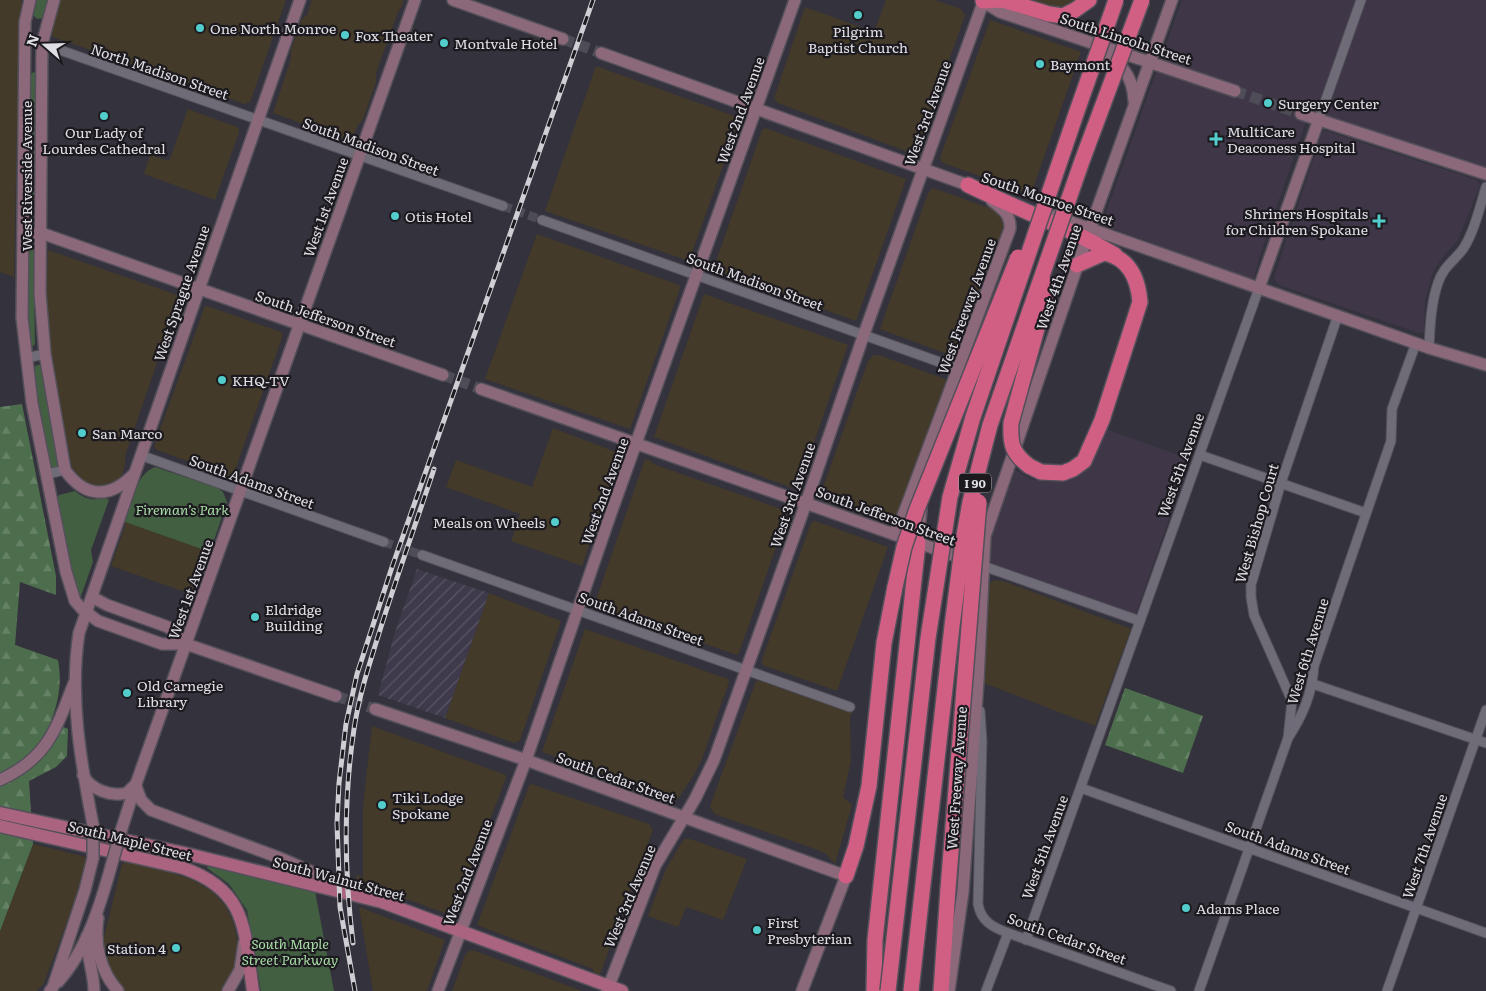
<svg xmlns="http://www.w3.org/2000/svg" width="1486" height="991" font-family="Literata,serif">
<style>
.commercial{fill:#433a29}
.industrial{fill:url(#industrial-furrows)}
.medical{fill:#3f3748}
.green{fill:#425f42}
.forest{fill:url(#forest-firs)}
.lines{fill:none;stroke-linecap:round;stroke-linejoin:round}
.street-tunnel{stroke:#4e4c56;stroke-width:9;stroke-dasharray:9 4.5;stroke-linecap:butt}
.secondary-tunnel{stroke:#4e4c56;stroke-width:11;stroke-dasharray:11 5.5;stroke-linecap:butt}
.street-casing{stroke:#53505a;stroke-width:11}
.secondary-casing{stroke:#53505a;stroke-width:14}
.primary-casing{stroke:#53505a;stroke-width:15}
.highway-casing{stroke:#53505a;stroke-width:18}
.street{stroke:#6f6c78;stroke-width:9}
.secondary{stroke:#8c687b;stroke-width:11}
.primary{stroke:#aa647f;stroke-width:12}
.highway{stroke:#d15f83;stroke-width:15}
.rail-casing{stroke:#d0ced5;stroke-width:5}
.rail{stroke:#1c1a1f;stroke-width:3;stroke-dasharray:9;stroke-linecap:butt}
.secondary-bridge-casing{stroke:#53505a;stroke-width:14;stroke-linecap:butt}
.highway-bridge-casing{stroke:#53505a;stroke-width:18;stroke-linecap:butt}
.secondary-bridge{stroke:#8c687b;stroke-width:11}
.highway-bridge{stroke:#d15f83;stroke-width:15}
.poi-dot{fill:#52cdcc;stroke:#1c1a1f;stroke-width:2}
.labels{text-anchor:middle;dominant-baseline:central;stroke-width:4.5;stroke-linejoin:round;paint-order:stroke}
.shield{fill:#1c1a1f;stroke:#a6a4aa;stroke-width:1}
.shield-label{font-size:12px;font-weight:bold;fill:#e1dfe6}
.poi-label{font-size:14px;fill:#e1dfe6;stroke:#1c1a1f;text-anchor:start}
.street-label{font-size:14px;fill:#e1dfe6;stroke:#1c1a1f}
.park-label{font-size:14px;font-style:italic;fill:#a8dea6;stroke:#1c1a1f}
</style>
<defs>
<pattern id="industrial-furrows" width="10" height="10" patternUnits="userSpaceOnUse" patternTransform="scale(1.25)"><rect width="10" height="10" fill="#3e3a4b"/><path d="M-1 1l2-2M0 10L10 0M9 11l2-2" fill="none" stroke="#5a5665"/></pattern>
<pattern id="forest-firs" width="22" height="20" patternUnits="userSpaceOnUse" patternTransform="scale(1.25)"><rect width="22" height="20" fill="#4d6e4c"/><path d="M5 1l3.5 6h-7zM16 11l3.5 6h-7z" fill="#668266"/></pattern>
</defs>
<rect width="100%" height="100%" fill="#34323c"/>
<g class="commercial">
<polygon points="0,0 22,0 19,21 14,277 0,272"/>
<polygon points="60,0 286,0 250,102 245,104 53,37 50,32"/>
<polygon points="312,0 403,0 403,4 398,12 376,73 376,82 363,119 358,125 351,141 273,113 291,59 291,50 301,20 307,15"/>
<polygon points="886,0 935,0 961,9 965,15 918,148 911,153 778,103 774,98 805,7 874,32"/>
<polygon points="1024,0 1077,0 1060,8 1048,7"/>
<polygon points="990,20 1081,52 1031,194 943,163 940,158"/>
<polygon points="596,66 740,118 689,261 545,211"/>
<polygon points="188,109 237,127 239,129 239,132 215,200 144,174 150,155 169,161"/>
<polygon points="765,128 906,179 856,321 713,270 762,130"/>
<polygon points="933,188 995,210 1002,216 1004,222 1003,227 981,296 955,357 880,329 928,193"/>
<polygon points="537,234 679,285 680,288 630,429 485,379"/>
<polygon points="48,250 180,296 125,456 125,465 122,475 113,483 101,487 87,486 73,473 50,354 46,294"/>
<polygon points="704,294 848,345 799,485 796,487 793,488 654,437"/>
<polygon points="205,306 207,306 281,332 283,335 234,473 228,476 157,450 154,446"/>
<polygon points="874,355 879,355 945,379 947,381 897,522 895,523 825,499 821,493 868,361"/>
<polygon points="553,428 621,454 582,566 511,541 520,514 446,487 456,460 532,487"/>
<polygon points="645,459 650,460 653,464 784,510 786,513 787,516 739,653 737,655 594,605"/>
<polygon points="815,521 888,547 837,691 765,666 762,664 762,660 811,523"/>
<polygon points="125,522 210,552 204,559 191,594 111,566 125,526"/>
<polygon points="994,580 1006,582 1131,629 1095,726 984,683 988,585 991,582"/>
<polygon points="489,593 561,621 520,740 517,742 514,743 445,718"/>
<polygon points="585,629 728,679 729,682 702,759 695,773 678,799 673,799 542,752"/>
<polygon points="756,681 760,681 852,713 850,718 851,761 843,797 852,805 835,864 826,854 818,850 720,816 715,814 711,809 710,806"/>
<polygon points="372,726 506,775 506,778 453,916 357,881 356,875 363,877 363,806"/>
<polygon points="531,784 649,824 653,830 599,977 594,975 593,969 477,925 529,786"/>
<polygon points="685,839 690,839 747,859 723,920 686,907 678,927 648,916 666,869 682,842"/>
<polygon points="33,844 86,857 83,870 74,903 44,983 37,991 0,991 0,931"/>
<polygon points="126,862 165,871 191,879 212,891 225,905 234,924 237,939 237,955 236,966 223,991 121,991 113,980 102,945 122,864"/>
<polygon points="359,907 445,940 427,991 373,991"/>
<polygon points="473,950 582,991 452,991 465,955 469,951"/>
</g>
<polygon class="industrial" points="417,569 489,593 445,718 378,695 395,632"/>
<g class="medical">
<polygon points="1182,0 1486,0 1486,169 1310,110 1260,255 1254,278 1249,279 1106,226 1104,224 1103,221"/>
<polygon points="1323,130 1477,180 1480,185 1458,240 1442,258 1433,272 1425,300 1424,332 1419,333 1282,286 1277,283 1274,278"/>
<polygon points="1105,429 1190,459 1135,616 1008,571 994,565 989,559 989,550 991,537 1015,470 1030,479 1048,482 1066,480 1079,473"/>
</g>
<g class="green">
<polygon points="37,0 48,0 42,18 37,19 33,15"/>
<polygon points="34,72 37,74 35,216 32,217 27,213 29,75"/>
<polygon points="32,248 36,253 34,294 35,344 32,347 29,346 25,318 28,249"/>
<polygon points="37,365 40,365 42,368 61,473 57,478 52,476 33,369"/>
<path d="M155 467 218 488 223 492 227 502 210 552 125 522V518C131 502 137 473 155 467Z"/>
<path d="M75 491C84 499 94 501 106 498L109 500 91 550 93 562 81 596H78L73 583 56 499 59 495Z"/>
<polygon points="208,865 315,891 334,991 261,991 247,910 229,884 207,868"/>
</g>
<g class="forest">
<path d="M22 404 56 576V595L20 582 15 645 58 660C62 681 59 701 51 721L68 729 67 756 56 767 29 781 33 844 0 931V407Z"/>
<polygon points="1125,688 1203,716 1183,773 1105,745"/>
</g>
<g class="lines">
<g class="street-tunnel">
<polyline points="503,206 542,220"/>
<polyline points="384,542 422,555"/>
</g>
<g class="secondary-tunnel">
<polyline points="563,39 601,53"/>
<polyline points="1235,91 1301,114"/>
<polyline points="443,375 481,389"/>
<polyline points="336,696 375,709"/>
</g>
<defs>
<g id="street">
<polyline points="26,38 503,206"/>
<polyline points="1319,119 1361,0"/>
<polyline points="542,220 959,369"/>
<path d="M1429 348C1430 326 1431 303 1438 283 1443 267 1454 261 1463 249 1474 233 1480 206 1486 187"/>
<polyline points="26,358 45,354"/>
<polyline points="140,455 384,542"/>
<polyline points="1200,455 1366,513"/>
<polyline points="47,474 65,470"/>
<polyline points="422,555 850,707"/>
<polyline points="983,566 1140,621"/>
<polyline points="1313,684 1486,743"/>
<path d="M980 711 982 741 978 904C981 921 992 927 1008 933L1171 991"/>
<polyline points="1288,738 1292,701 1254,615 1251,597 1251,585 1281,483 1338,315"/>
<polyline points="1081,788 1486,933"/>
<polyline points="1026,940 1259,288"/>
<polyline points="986,991 1008,933"/>
<path d="M1199 991 1288 738C1303 715 1312 694 1314 666L1391 441 1392 409 1416 343"/>
<polyline points="1387,991 1486,710"/>
</g>
<g id="secondary">
<polyline points="30,0 25,22 22,318 32,403 66,572 75,601 82,609 98,621 162,644 186,644 336,696"/>
<path d="M54 0 42 44 40 293 45 354 65 470C85 498 109 499 133 475"/>
<polyline points="453,0 563,39"/>
<polyline points="982,1 1000,12 1235,91"/>
<path d="M1099 49C1120 64 1133 73 1134 101"/>
<polyline points="601,53 976,188"/>
<polyline points="1301,114 1486,174"/>
<polyline points="1054,216 1429,348 1486,365"/>
<polyline points="23,233 41,233 443,375"/>
<polyline points="1259,288 1319,119"/>
<polyline points="481,389 967,560"/>
<path d="M893 534 901 521 1010 229C1011 215 1003 209 992 201"/>
<polyline points="918,543 921,510"/>
<polyline points="92,597 107,605 168,627 186,644"/>
<polyline points="375,709 526,760 846,876 802,991"/>
<path d="M83 775C91 790 111 797 127 793L136 784"/>
<path d="M0 780C48 758 56 729 74 683"/>
<polyline points="136,786 141,800 151,810 280,858 360,893"/>
<path d="M93 825C81 763 69 697 79 633L300 0"/>
<polyline points="121,831 136,784 415,0"/>
<path d="M98 918C94 944 100 971 118 991"/>
<path d="M87 936C86 955 94 972 94 991"/>
<path d="M58 982C87 950 101 903 112 863"/>
<polyline points="50,991 53,987 85,890 93,858"/>
<polyline points="228,991 240,970 244,943"/>
<polyline points="438,991 526,760 611,513 795,0"/>
<polyline points="607,991 655,866 695,799 714,760 806,503 864,334 984,0"/>
<polyline points="949,991 963,892 978,681 985,536 1090,229 1172,0"/>
</g>
<g id="primary">
<polyline points="0,813 184,853 382,902 622,991"/>
<path d="M0 826 183 868C249 891 244 932 253 991"/>
</g>
<g id="highway">
<polyline points="983,1 1003,0 1049,14 1063,16 1075,10 1089,0"/>
<path d="M968 185C1017 209 1069 227 1115 255"/>
<path d="M1029 466 1041 472 1063 473 1073 469 1084 461 1102 420 1140 302C1138 278 1129 258 1104 253L1077 265"/>
<polyline points="846,876 856,846 869,786 884,643 895,587"/>
<polyline points="874,991 875,940 918,543"/>
<polyline points="941,991 948,889"/>
</g>
</defs>
<use href="#street" class="street-casing"/>
<use href="#secondary" class="secondary-casing"/>
<use href="#primary" class="primary-casing"/>
<use href="#highway" class="highway-casing"/>
<use href="#street" class="street"/>
<use href="#secondary" class="secondary"/>
<use href="#primary" class="primary"/>
<use href="#highway" class="highway"/>
<defs>
<g id="rail">
<path d="M353 943C344 870 343 802 354 729 359 695 370 662 380 630 397 576 416 523 434 469"/>
<polyline points="355,991 340,907 337,823 339,783 346,724 357,674 392,567 593,0"/>
</g>
</defs>
<use href="#rail" class="rail-casing"/>
<use href="#rail" class="rail"/>
<defs>
<g id="secondary-bridge">
<polyline points="93,825 93,858"/>
<polyline points="112,863 121,831"/>
</g>
<g id="highway-bridge">
<path d="M1029 466C1012 453 1010 444 1011 423L1049 285"/>
<polyline points="895,587 904,547 917,509 1018,257"/>
<polyline points="948,889 979,502"/>
<polyline points="888,991 928,638 950,497 973,417 1076,114 1116,0"/>
<polyline points="911,991 952,626 963,541 970,502 990,425 1082,161 1142,0"/>
</g>
</defs>
<use href="#secondary-bridge" class="secondary-bridge-casing"/>
<use href="#highway-bridge" class="highway-bridge-casing"/>
<use href="#secondary-bridge" class="secondary-bridge"/>
<use href="#highway-bridge" class="highway-bridge"/>
</g>
<g class="poi-dot">
<circle cx="858" cy="15" r="5"/>
<circle cx="200" cy="28" r="5"/>
<circle cx="345" cy="35" r="5"/>
<circle cx="444" cy="43" r="5"/>
<circle cx="1040" cy="64" r="5"/>
<circle cx="1268" cy="103" r="5"/>
<circle cx="104" cy="116" r="5"/>
<path d="M1213.5 131.5h5v5h5v5h-5v5h-5v-5h-5v-5h5z"/>
<circle cx="395" cy="216" r="5"/>
<path d="M1376.5 213.5h5v5h5v5h-5v5h-5v-5h-5v-5h5z"/>
<circle cx="222" cy="380" r="5"/>
<circle cx="82" cy="433" r="5"/>
<circle cx="555" cy="522" r="5"/>
<circle cx="255" cy="617" r="5"/>
<circle cx="127" cy="693" r="5"/>
<circle cx="382" cy="805" r="5"/>
<circle cx="1186" cy="908" r="5"/>
<circle cx="757" cy="930" r="5"/>
<circle cx="176" cy="948" r="5"/>
</g>
<g class="labels">
<rect class="shield" x="959" y="473.5" width="32" height="19" rx="4"/>
<g class="shield-label">
<text x="975" y="483">I 90</text>
</g>
<g class="poi-label">
<text x="210" y="28">One North Monroe</text>
<text x="858" y="31" text-anchor="middle">Pilgrim<tspan x="858" dy="16">Baptist Church</tspan></text>
<text x="355" y="35">Fox Theater</text>
<text x="454" y="43">Montvale Hotel</text>
<text x="1050" y="64">Baymont</text>
<text x="1278" y="103">Surgery Center</text>
<text x="1227" y="131">MultiCare<tspan x="1227" dy="16">Deaconess Hospital</tspan></text>
<text x="104" y="132" text-anchor="middle">Our Lady of<tspan x="104" dy="16">Lourdes Cathedral</tspan></text>
<text x="1368" y="213" text-anchor="end">Shriners Hospitals<tspan x="1368" dy="16">for Children Spokane</tspan></text>
<text x="405" y="216">Otis Hotel</text>
<text x="232" y="380">KHQ-TV</text>
<text x="92" y="433">San Marco</text>
<text x="545" y="522" text-anchor="end">Meals on Wheels</text>
<text x="265" y="609">Eldridge<tspan x="265" dy="16">Building</tspan></text>
<text x="137" y="685">Old Carnegie<tspan x="137" dy="16">Library</tspan></text>
<text x="392" y="797">Tiki Lodge<tspan x="392" dy="16">Spokane</tspan></text>
<text x="1196" y="908">Adams Place</text>
<text x="767" y="922">First<tspan x="767" dy="16">Presbyterian</tspan></text>
<text x="166" y="948" text-anchor="end">Station 4</text>
</g>
<g class="street-label">
<text transform="translate(1126 38) rotate(18)">South Lincoln Street</text>
<text transform="translate(160 71) rotate(19)">North Madison Street</text>
<text transform="translate(740 110) rotate(-70)">West 2nd Avenue</text>
<text transform="translate(927 113) rotate(-70)">West 3rd Avenue</text>
<text transform="translate(371 146) rotate(20)">South Madison Street</text>
<text transform="translate(26 176) rotate(-90)">West Riverside Avenue</text>
<text transform="translate(1048 198) rotate(19)">South Monroe Street</text>
<text transform="translate(325 207) rotate(-70)">West 1st Avenue</text>
<text transform="translate(1058 277) rotate(-71)">West 4th Avenue</text>
<text transform="translate(755 281) rotate(20)">South Madison Street</text>
<text transform="translate(181 293) rotate(-71)">West Sprague Avenue</text>
<text transform="translate(966 306) rotate(-70)">West Freeway Avenue</text>
<text transform="translate(326 318) rotate(19)">South Jefferson Street</text>
<text transform="translate(1180 465) rotate(-70)">West 5th Avenue</text>
<text transform="translate(252 481) rotate(20)">South Adams Street</text>
<text transform="translate(604 491) rotate(-70)">West 2nd Avenue</text>
<text transform="translate(792 495) rotate(-71)">West 3rd Avenue</text>
<text transform="translate(886 515) rotate(20)">South Jefferson Street</text>
<text transform="translate(1256 523) rotate(-74)">West Bishop Court</text>
<text transform="translate(190 589) rotate(-70)">West 1st Avenue</text>
<text transform="translate(641 618) rotate(20)">South Adams Street</text>
<text transform="translate(1307 651) rotate(-73)">West 6th Avenue</text>
<text transform="translate(616 777) rotate(20)">South Cedar Street</text>
<text transform="translate(956 778) rotate(-86)">West Freeway Avenue</text>
<text transform="translate(130 840) rotate(14)">South Maple Street</text>
<text transform="translate(1424 846) rotate(-71)">West 7th Avenue</text>
<text transform="translate(1044 847) rotate(-70)">West 5th Avenue</text>
<text transform="translate(1288 847) rotate(20)">South Adams Street</text>
<text transform="translate(467 872) rotate(-69)">West 2nd Avenue</text>
<text transform="translate(339 878) rotate(15)">South Walnut Street</text>
<text transform="translate(629 896) rotate(-67)">West 3rd Avenue</text>
<text transform="translate(1067 938) rotate(20)">South Cedar Street</text>
</g>
<g class="park-label">
<text x="182" y="509">Fireman’s Park</text>
<text x="290" y="943">South Maple<tspan x="290" dy="16">Street Parkway</tspan></text>
</g>
</g>
<g transform="translate(45 45) rotate(290)" stroke="#1c1a1f" stroke-width="4" paint-order="stroke">
<path d="M0-4L9 19L0 12L-9 19Z" fill="#e1dfe6"/>
<text y="-8" font-size="14" font-weight="bold" text-anchor="middle" fill="#e1dfe6">N</text>
</g>
</svg>
